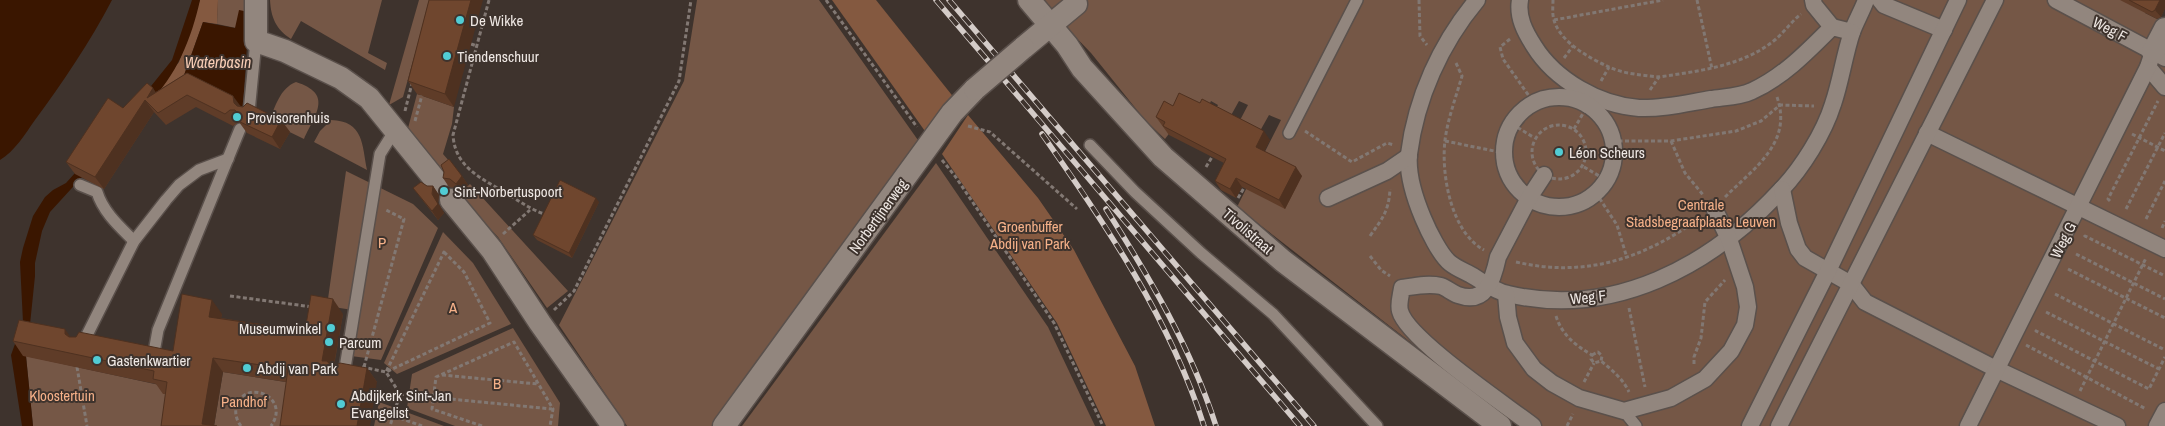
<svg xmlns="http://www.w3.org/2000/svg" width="2165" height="426" font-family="'Archivo Narrow',sans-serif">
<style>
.green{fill:#755746}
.forest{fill:#845940}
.water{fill:#3a1600}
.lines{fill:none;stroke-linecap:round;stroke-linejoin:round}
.service-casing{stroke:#5a504b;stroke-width:14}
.pedestrian-casing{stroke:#5a504b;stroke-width:19}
.minor-casing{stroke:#5a504b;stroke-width:25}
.path{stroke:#827873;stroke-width:3;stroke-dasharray:4 2.5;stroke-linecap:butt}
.service{stroke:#92867e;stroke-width:11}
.pedestrian{stroke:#92867e;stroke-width:16}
.minor{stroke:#92867e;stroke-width:22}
.rail-casing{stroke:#d4ccc8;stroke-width:5.5}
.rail{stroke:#3e332d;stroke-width:4;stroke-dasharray:11;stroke-linecap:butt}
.minor-bridge-casing{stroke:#5a504b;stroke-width:25;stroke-linecap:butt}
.minor-bridge{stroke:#92867e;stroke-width:22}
.wall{fill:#5f3c28}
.shaded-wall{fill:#4e3120}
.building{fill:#6f462e;stroke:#4e3120}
.poi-dot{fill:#51ccd4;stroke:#3e332d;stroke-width:2}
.labels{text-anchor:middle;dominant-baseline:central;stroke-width:4;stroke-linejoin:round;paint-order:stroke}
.poi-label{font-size:15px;fill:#efe8e4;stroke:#3e332d;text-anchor:start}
.street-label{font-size:15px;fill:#efe8e4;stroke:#3e332d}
.park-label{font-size:15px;fill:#f6b189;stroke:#3e332d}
.water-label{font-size:16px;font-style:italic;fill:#f9ceb6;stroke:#3e332d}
</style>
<rect width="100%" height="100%" fill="#3e332d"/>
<g class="green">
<polygon points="218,0 248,0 249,5 236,28 217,24"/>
<path d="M270 0H382L368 53 387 63 385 70 301 21 291 39C276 29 271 18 270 0Z"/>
<polygon points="419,0 430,0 403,97 389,105"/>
<polygon points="697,0 819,0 920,143 712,426 627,426 559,325 684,81"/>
<polygon points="1040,0 2152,0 2145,13 2165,23 2165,426 1518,426 1237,207 1281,120 1269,115 1260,131 1238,124 1248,105 1239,101 1229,119 1206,127 1218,105 1211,101 1206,112 1171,131 1165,139 1145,120 1091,53"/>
<path d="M296 82C333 94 316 113 304 139L269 122C275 107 280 88 296 82Z"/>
<polygon points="417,94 454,107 452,124 443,154 455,168 442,178 407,132"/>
<path d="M331 120C364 121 362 145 367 170L314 142 320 131Z"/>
<polygon points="936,163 1048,327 1095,426 742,426"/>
<polygon points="346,171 413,204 438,228 381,360 351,356 359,311 327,306"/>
<polygon points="470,184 568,291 547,308 498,237 458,195"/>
<polygon points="443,232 473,263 511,324 397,374 384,363"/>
<polygon points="513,328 560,403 558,426 455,426 407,408 412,374"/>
<polygon points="26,356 164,386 178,397 173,426 33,426"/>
<polygon points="223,372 298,384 292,426 214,426"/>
<polygon points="379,402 444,426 374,426"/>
</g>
<g class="forest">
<polygon points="200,0 218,0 217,24 203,22 183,78 147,104 179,62"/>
<polygon points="832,0 876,0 955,99 927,134"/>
<polygon points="968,115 1038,198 1074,250 1135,366 1155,426 1106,426 1057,323 942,154"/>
</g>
<g class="water">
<path d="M0 0H112C90 42 63 82 35 120 25 134 15 151 0 160Z"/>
<path d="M192 0H200C192 37 176 78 147 104 141 109 133 112 127 116L172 60Z"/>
<polygon points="239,10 249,12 243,107 183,78 203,22 235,28"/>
<polygon points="75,173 82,177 50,212 42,231 35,263 35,276 29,334 24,356 26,356 33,426 22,426 11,355 23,322 20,262 23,248 33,216 45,197 53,190 66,183"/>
</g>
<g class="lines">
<defs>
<g id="service">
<polyline points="249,112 256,41"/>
<polyline points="1289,133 1357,0"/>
<polyline points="1090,145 1135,192 1201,253 1273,314 1377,426"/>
<path d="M80 185 97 192C103 212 120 227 134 241"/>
<polyline points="82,345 134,241 166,200 179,185 199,170 228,159"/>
<polyline points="154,352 158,330 240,129"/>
<polyline points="344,374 380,154 395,130"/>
<polyline points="1624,411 1636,426"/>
</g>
<g id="pedestrian">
<path d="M1477 0C1441 43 1416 98 1409 154 1407 175 1415 199 1423 218 1428 230 1440 255 1450 263 1456 268 1466 272 1473 276 1483 282 1496 292 1508 294 1613 319 1711 266 1781 190 1802 168 1824 133 1833 104 1841 81 1844 56 1852 32 1856 21 1862 11 1866 0"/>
<path d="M1520 0C1517 17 1525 32 1534 46 1555 80 1599 105 1639 108 1663 109 1687 103 1711 99 1723 97 1740 97 1752 91 1783 77 1808 51 1832 27L1852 32"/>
<polyline points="1813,0 1814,5 1832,27"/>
<polyline points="1880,0 1884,5 1944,30"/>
<polyline points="2056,0 2165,58"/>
<polyline points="2148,67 2165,87"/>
<circle cx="1559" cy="152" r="55"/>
<polyline points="1927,133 2165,249"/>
<polyline points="1782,189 1789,223 1798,249 1805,258 1851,284 1865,302 1996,369 2117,426"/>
<polyline points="1328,198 1387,171 1409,156"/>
<polyline points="1506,294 1508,317 1515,343 1534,369 1552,383 1579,398 1624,411 1671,398 1705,379 1731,351 1745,325 1748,307 1745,287 1729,239 1714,208"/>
<path d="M1533 426C1506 405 1407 339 1400 311 1398 304 1401 295 1402 288 1415 286 1428 283 1441 286 1447 288 1452 293 1458 295 1486 305 1493 280 1498 257L1529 198 1544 175"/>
<polyline points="1750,426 1828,271 1958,0"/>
<polyline points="1779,426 1995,0"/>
<polyline points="1968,426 2148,67 2153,52"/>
<polyline points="2157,426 2165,411"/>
</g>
<g id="minor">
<polyline points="256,0 256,41 285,51 341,78 369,98 437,182"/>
<polyline points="1029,0 1067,45 1082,68 1163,157 1283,261 1500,426"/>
<polyline points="1023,48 1076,4"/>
<polyline points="2153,52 2165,29"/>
<polyline points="451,200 492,250 540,323 613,426"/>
<polyline points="724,426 952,113 975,89"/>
</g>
</defs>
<use href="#service" class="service-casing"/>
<use href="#pedestrian" class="pedestrian-casing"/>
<use href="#minor" class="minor-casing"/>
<g class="path">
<path d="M489 0 453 135C455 169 484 179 509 195 522 203 532 210 547 215"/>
<polyline points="826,0 917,127"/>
<polyline points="1419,0 1420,36 1427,45"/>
<path d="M1553 0C1553 6 1552 14 1554 20 1560 42 1589 58 1609 67 1624 74 1642 75 1659 77"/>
<polyline points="1697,0 1712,69"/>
<polyline points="1554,20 1663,0"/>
<polyline points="1510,39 1500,47 1503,59 1534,103"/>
<polyline points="471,44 477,46"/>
<polyline points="1564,58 1573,46"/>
<path d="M1456 63 1462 76C1456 97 1448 118 1445 140 1441 175 1451 232 1484 250"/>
<polyline points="1601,81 1609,67"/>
<path d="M1650 90 1659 77C1699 71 1744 66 1776 39 1785 31 1792 21 1801 14"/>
<polyline points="405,111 412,83"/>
<polyline points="415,121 422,95"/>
<polyline points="1512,124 1533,137"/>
<circle cx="1559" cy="152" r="27"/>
<polyline points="968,126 990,132 1077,209"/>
<polyline points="1574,129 1585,110"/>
<polyline points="1305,131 1352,162 1387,143 1394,145"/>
<polyline points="2132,134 2165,151"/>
<polyline points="1445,141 1504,153"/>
<polyline points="1612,141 1671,141 1736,131 1761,121 1780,105 1814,106"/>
<polyline points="1671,141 1685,173 1704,196"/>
<polyline points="942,160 955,176 1054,323 1103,426"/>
<polyline points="1206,167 1212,157"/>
<polyline points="1584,167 1606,180"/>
<polyline points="1596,193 1617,225 1627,258"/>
<path d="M1725 197C1754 168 1793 143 1777 97"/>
<polyline points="1238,198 1245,186"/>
<polyline points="2110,201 2108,199 2158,101"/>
<polyline points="2126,209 2165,133"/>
<polyline points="2146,219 2165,181"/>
<polyline points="2162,228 2165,221"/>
<polyline points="503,234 530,210"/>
<path d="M1370 236C1382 219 1389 211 1390 189"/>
<polyline points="2084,237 2085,236 2165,276"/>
<polygon points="444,252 464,272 490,323 386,372"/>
<polyline points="2076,254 2165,299"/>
<polyline points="1370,256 1381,270 1390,276"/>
<path d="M1516 262C1585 278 1643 259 1700 218"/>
<polyline points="2068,269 2165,318"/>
<polyline points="2055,294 2165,350"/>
<polyline points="230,296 313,307"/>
<polyline points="1629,308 1645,387"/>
<polyline points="554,310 574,291 679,81 691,0"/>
<polyline points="2046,312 2159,369"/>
<path d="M1556 316C1562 335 1575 345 1592 355L1591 359 1594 363 1601 361C1612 370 1623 379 1629 392"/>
<polyline points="2037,330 2036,331 2149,389 2165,357"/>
<polyline points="2026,345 2146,409"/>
<polyline points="1592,355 1598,352 1602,356 1601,361"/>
<polyline points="1694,364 1694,357 1701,338 1705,302 1725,280"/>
<polyline points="77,367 87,426"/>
<polyline points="362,367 386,372 400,394 390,426"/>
<polyline points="364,367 404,219 386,210"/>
<polyline points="442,375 538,384"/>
<polyline points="1584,382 1594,363"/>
<polyline points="2080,391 2146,258"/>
<polyline points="400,394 552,409"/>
<polyline points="394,416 422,426"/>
<path d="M241 426C237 421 235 415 236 408 243 377 292 396 271 426"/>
<polyline points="482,426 432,409 436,377 514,342 553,409 550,426"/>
<polyline points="1567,426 1573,414"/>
</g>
<use href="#service" class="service"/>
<use href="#pedestrian" class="pedestrian"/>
<use href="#minor" class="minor"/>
<defs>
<g id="rail">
<polyline points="936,0 1300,426"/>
<polyline points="949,0 1314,426"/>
<path d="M1042 134C1106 225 1170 319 1204 426"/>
<path d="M1106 209C1150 278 1191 348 1216 426"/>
</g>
</defs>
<use href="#rail" class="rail-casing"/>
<use href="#rail" class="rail"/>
<defs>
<polyline id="minor-bridge" points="975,89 1023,48"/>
</defs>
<use href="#minor-bridge" class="minor-bridge-casing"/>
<use href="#minor-bridge" class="minor-bridge"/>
</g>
<g class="wall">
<polygon points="429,0 454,107 417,94 408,81"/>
<polygon points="2120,0 2165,0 2165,8 2161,17 2157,19"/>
<polygon points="187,73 241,107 281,120 290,132 280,149 247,133 239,122 233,126 196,107 166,125 154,112 104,189 75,174 66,162 123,108 156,92"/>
<polygon points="1173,106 1270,140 1264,151 1302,176 1285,209 1242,187 1236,198 1221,190 1215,181 1224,163 1169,135 1156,117"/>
<polygon points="462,176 468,185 462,192 456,188 449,187 443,178"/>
<polygon points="427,186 433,186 439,195 438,203 444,213 438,220 413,188"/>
<polygon points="599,202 572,258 537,240 533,235"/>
<polygon points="222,314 221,318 305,331 343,314 334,366 367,368 377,382 286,382 223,372 161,426 166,394 163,394 156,384 23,356 13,341 70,337 173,351"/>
</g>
<g class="shaded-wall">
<polygon points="471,0 483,0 454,107 445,94"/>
<polygon points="2160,0 2165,0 2165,8 2161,17 2155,10"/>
<polygon points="153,88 161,100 147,98"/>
<polygon points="233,96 242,108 242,115 234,103"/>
<polygon points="145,100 154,112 104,189 95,177"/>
<polygon points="281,120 290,132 280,149 272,137"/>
<polygon points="1264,131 1270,140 1262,156 1256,147"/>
<polygon points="1296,167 1302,176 1285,209 1279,200"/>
<polygon points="462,176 468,185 462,192 456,184"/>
<polygon points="1236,178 1242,187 1236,198 1230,189"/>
<polygon points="433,186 439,195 438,203 444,213 438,220 432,211"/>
<polygon points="596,198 599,202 572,258 569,253"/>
<polygon points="333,299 343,314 332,375 322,361"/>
<polygon points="212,300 222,314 219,331 209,317"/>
<polygon points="65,329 75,344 65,334"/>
<polygon points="213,358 223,372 214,426 202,424"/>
<polygon points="367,368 377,382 370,426 357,426"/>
</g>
<g class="building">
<polygon points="429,0 471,0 445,94 408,81"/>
<polygon points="2129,0 2160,0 2155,10 2152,12"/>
<polygon points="187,73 233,96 234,103 237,106 243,107 247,103 281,120 272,137 238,121 239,115 235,110 230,110 225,114 187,95 158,113 145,100 95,177 66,162 108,98 123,108 147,83 153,88 147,98"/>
<polygon points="1179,93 1200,103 1202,99 1264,131 1256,147 1296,167 1279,200 1236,178 1230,189 1215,181 1226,159 1163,126 1165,122 1156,117 1164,101 1173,106"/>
<polygon points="449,159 462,176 456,184 450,179 443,178 444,172 441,165"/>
<polygon points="560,180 596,198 569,253 533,235"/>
<polygon points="421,182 427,186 433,186 432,194 438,204 432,211 413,188"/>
<polygon points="182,294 212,300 209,317 305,331 311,295 333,299 322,361 327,361 332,367 340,363 367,368 357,426 280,426 288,369 213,358 202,424 217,426 161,426 167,382 153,379 154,371 13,341 19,320 65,329 65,334 69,337 76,337 79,332 173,351"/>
</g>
<g class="poi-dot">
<circle cx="460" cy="20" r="5"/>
<circle cx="447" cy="56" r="5"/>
<circle cx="237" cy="117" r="5"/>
<circle cx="1559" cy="152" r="5"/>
<circle cx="444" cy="191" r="5"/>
<circle cx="331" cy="328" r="5"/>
<circle cx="329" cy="342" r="5"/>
<circle cx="97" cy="360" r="5"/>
<circle cx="247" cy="368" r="5"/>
<circle cx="341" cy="404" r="5"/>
</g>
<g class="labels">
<g class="poi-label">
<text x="470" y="20">De Wikke</text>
<text x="457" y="56">Tiendenschuur</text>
<text x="247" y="117">Provisorenhuis</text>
<text x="1569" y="152">Léon Scheurs</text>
<text x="454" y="191">Sint-Norbertuspoort</text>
<text x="321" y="328" text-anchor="end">Museumwinkel</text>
<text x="339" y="342">Parcum</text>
<text x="107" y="360">Gastenkwartier</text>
<text x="257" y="368">Abdij van Park</text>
<text x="351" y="395">Abdijkerk Sint-Jan<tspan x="351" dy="17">Evangelist</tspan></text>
</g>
<g class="street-label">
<text transform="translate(2110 29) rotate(28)">Weg F</text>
<text transform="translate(878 216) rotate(-54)">Norbertijnerweg</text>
<text transform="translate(1248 231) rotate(41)">Tivolistraat</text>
<text transform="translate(2063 240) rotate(-63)">Weg G</text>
<text transform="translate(1588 297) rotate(-6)">Weg F</text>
</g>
<g class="park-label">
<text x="1701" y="204">Centrale<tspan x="1701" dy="17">Stadsbegraafplaats Leuven</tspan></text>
<text x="1030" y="226">Groenbuffer<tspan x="1030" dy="17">Abdij van Park</tspan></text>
<text x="382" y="242">P</text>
<text x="453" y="307">A</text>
<text x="497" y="383">B</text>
<text x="62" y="395">Kloostertuin</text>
<text x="244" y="401">Pandhof</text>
</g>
<g class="water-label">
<text x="218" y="62">Waterbasin</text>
</g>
</g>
</svg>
